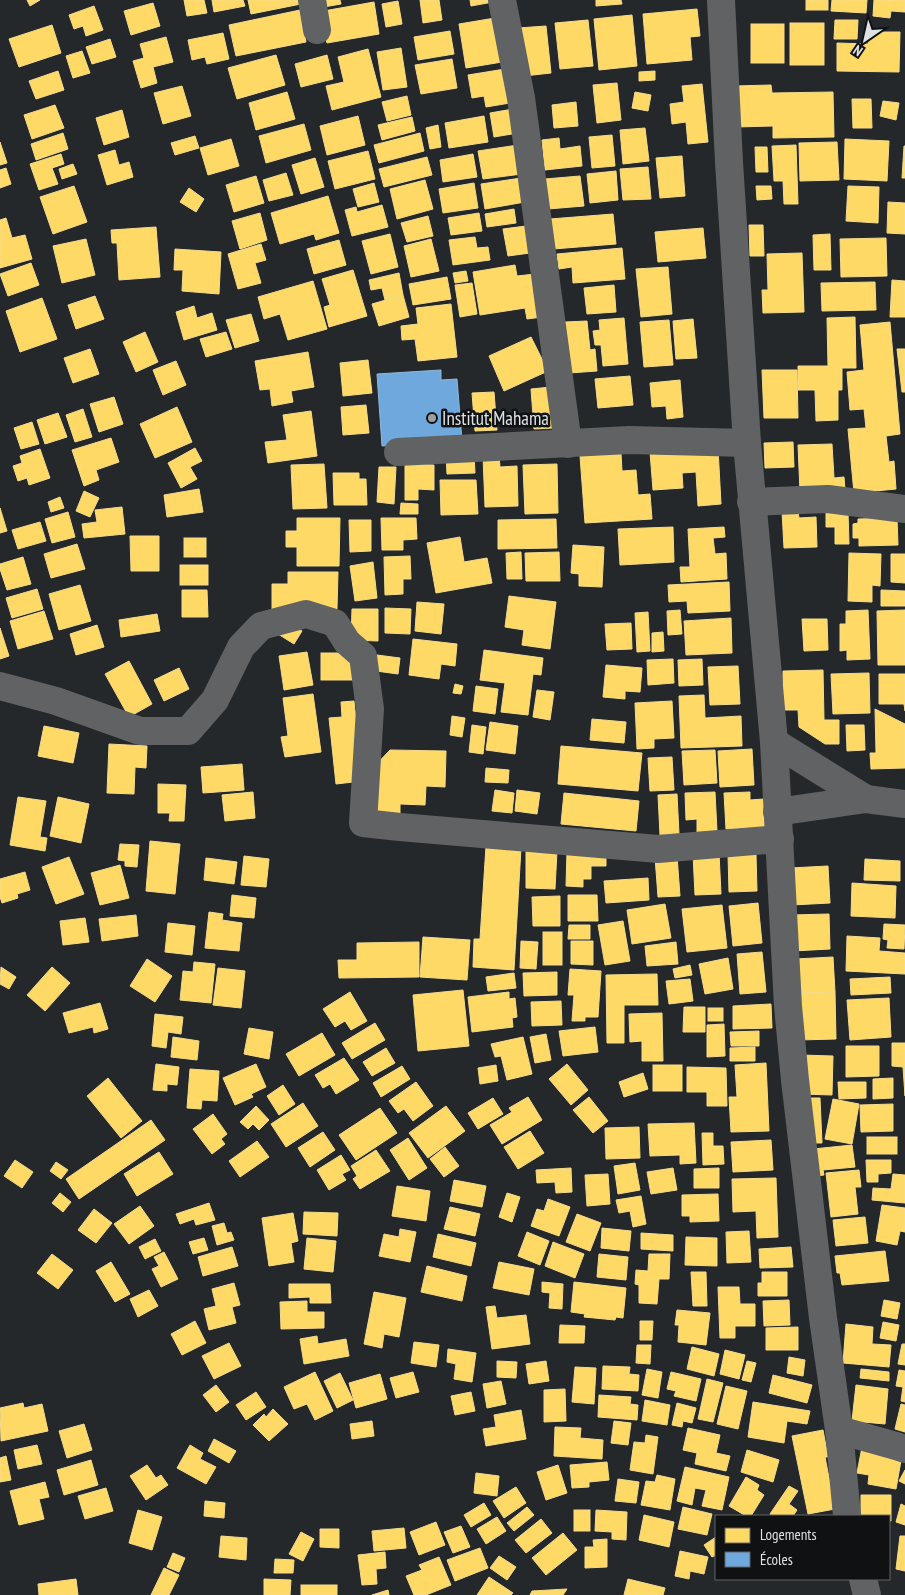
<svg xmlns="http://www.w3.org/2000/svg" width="905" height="1595" font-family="'PT Sans Narrow',sans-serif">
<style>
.homes{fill:#ffd966;stroke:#f5dc8c}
.schools{fill:#6fa8dc;stroke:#90b9de}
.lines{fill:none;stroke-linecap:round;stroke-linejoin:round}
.street{stroke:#606263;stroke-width:28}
.poi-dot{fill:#9da1a3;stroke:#0f1113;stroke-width:2}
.labels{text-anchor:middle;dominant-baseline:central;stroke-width:5;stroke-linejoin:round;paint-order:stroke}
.poi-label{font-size:19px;fill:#dee2e4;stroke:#0f1113;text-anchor:start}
</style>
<rect width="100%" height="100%" fill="#25282a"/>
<g class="homes">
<polygon points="27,0 40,0 30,6"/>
<polygon points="184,0 204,0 207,13 187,16"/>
<polygon points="212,0 243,0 245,6 214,12"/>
<polygon points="248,0 300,0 301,4 251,14"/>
<polygon points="317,0 340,0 341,4 318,8"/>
<polygon points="420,0 439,0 442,20 423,23"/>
<polygon points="470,0 493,0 493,2 471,6"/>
<polygon points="596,0 621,0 622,4 596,6"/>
<rect x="806" y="0" width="22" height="10"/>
<polygon points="832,0 867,0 866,13 831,11"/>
<polygon points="874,0 905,0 905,12 891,11 890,18 873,16"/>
<polygon points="398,1 402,24 386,27 382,4"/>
<polygon points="374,2 379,34 327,43 318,12"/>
<polygon points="153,3 160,26 131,35 124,11"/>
<polygon points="94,6 103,30 86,36 83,26 74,29 69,15"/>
<polygon points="697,9 700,36 690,37 692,60 647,64 643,14"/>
<polygon points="300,10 306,42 236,56 229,25"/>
<polygon points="632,15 637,66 599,70 594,19"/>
<polygon points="501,17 508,61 466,68 459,24"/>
<polygon points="588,20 593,66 560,69 555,23"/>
<polygon points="835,20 858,20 857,39 834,39"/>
<rect x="790" y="23" width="34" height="42"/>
<rect x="751" y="24" width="33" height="39"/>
<polygon points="52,25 61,53 19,67 9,39"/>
<polygon points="546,26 551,73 524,76 518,28"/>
<polygon points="450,31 454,54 418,60 414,37"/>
<polygon points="869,32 900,32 899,72 837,71 837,43 868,44"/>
<polygon points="223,33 229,59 207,64 205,57 192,60 188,40"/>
<polygon points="166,37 173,62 153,67 157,83 141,88 133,61 144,58 140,44"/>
<polygon points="110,39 116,57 92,64 86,47"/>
<polygon points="401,48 407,87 383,90 377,52"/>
<polygon points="368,49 381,97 332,110 326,86 344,82 338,57"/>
<polygon points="82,51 90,73 73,78 66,56"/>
<polygon points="276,55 285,85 237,99 228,68"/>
<polygon points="327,55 333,79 301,87 295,64"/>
<polygon points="452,59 457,88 421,94 415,65"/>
<polygon points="505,69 510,103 486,107 484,96 472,98 468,75"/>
<polygon points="58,71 64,90 36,99 29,81"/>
<polygon points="655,71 655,80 639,81 639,72"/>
<polygon points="617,83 621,120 597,123 593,85"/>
<polygon points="702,84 708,142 688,144 686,122 672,124 670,104 684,102 682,86"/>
<polygon points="771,85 772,93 833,92 834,137 773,138 773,126 736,127 735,86"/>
<polygon points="182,86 191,116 163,124 154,93"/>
<polygon points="287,92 295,119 256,130 249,103"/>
<polygon points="635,92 651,95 648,111 632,108"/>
<polygon points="407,96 411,115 387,121 382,102"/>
<polygon points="852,99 871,99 872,128 853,128"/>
<polygon points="883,101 899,103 896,120 880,116"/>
<polygon points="576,102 578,126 554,128 552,105"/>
<polygon points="55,105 64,128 32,139 24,115"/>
<polygon points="513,109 518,133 494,137 490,113"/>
<polygon points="122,110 129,137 104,145 96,118"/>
<polygon points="358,116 365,145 327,155 320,126"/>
<polygon points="484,116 488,142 449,148 445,123"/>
<polygon points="412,117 415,131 382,140 378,125"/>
<polygon points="304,124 311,150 266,163 259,136"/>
<polygon points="438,125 441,147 430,149 426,128"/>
<polygon points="645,128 649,161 623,164 620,130"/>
<polygon points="63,133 68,149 36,160 31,144"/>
<polygon points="420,133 424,151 379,163 374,145"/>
<polygon points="612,135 615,166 592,168 589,137"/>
<polygon points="195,136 199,148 175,155 171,143"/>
<polygon points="559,138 560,149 580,146 582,166 545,170 542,140"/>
<polygon points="231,139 239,166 208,175 200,148"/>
<polygon points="845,139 889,141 887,181 844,179"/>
<polygon points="0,142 7,163 0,165"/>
<polygon points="837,142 839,180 800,181 799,143"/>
<polygon points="518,145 522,174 483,179 478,151"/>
<polygon points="796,145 798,204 784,204 783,181 774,181 772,146"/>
<polygon points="904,146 905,146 905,178 902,178"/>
<polygon points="755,147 767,147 768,172 756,172"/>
<polygon points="115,150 119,165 129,162 133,177 107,185 98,155"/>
<polygon points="368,151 375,179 335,189 328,161"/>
<polygon points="61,154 64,164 52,168 58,184 39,190 30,164"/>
<polygon points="473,154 477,177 443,182 440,160"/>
<polygon points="682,156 685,196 660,198 656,158"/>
<polygon points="427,157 432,175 384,187 379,169"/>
<polygon points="315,158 324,187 301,194 292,165"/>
<polygon points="73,164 77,174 62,179 59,169"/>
<polygon points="648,167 651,199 623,200 620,169"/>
<polygon points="6,168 11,184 0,188 0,170"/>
<polygon points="616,171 618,200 590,203 587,174"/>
<polygon points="286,173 293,195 269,201 263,180"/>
<polygon points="256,176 264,203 234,212 226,185"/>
<polygon points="580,176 584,206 548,209 545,179"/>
<polygon points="521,178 525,202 485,209 481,184"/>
<polygon points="425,180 433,209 397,219 390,189"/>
<polygon points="374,183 379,202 358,207 353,189"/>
<polygon points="474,183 478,208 443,213 439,189"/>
<polygon points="74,186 87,222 53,234 40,197"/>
<polygon points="756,186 771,186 772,199 757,200"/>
<polygon points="848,186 879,187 878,223 846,221"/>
<polygon points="189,188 204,199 196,212 180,202"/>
<polygon points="328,196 339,233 316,240 314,234 280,244 271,213"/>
<polygon points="888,202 905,203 905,234 887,233"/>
<polygon points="382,205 388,227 352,236 345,210 356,207 357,212"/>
<polygon points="514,209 516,223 487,227 485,214"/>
<polygon points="260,213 267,240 240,249 232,221"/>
<polygon points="479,213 482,231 451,235 448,218"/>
<polygon points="613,214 616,244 553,249 550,219"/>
<polygon points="428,216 433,236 407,242 401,223"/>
<polygon points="6,218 12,238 25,235 32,259 0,268 0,220"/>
<polygon points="749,225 763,225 764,256 750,256"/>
<polygon points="526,226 530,253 508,256 503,229"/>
<polygon points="156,227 160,277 119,280 117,243 112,243 111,230"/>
<polygon points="703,228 706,258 658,262 655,232"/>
<polygon points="390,234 398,267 371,274 362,241"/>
<polygon points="830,234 831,270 814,270 813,235"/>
<polygon points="475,237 477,248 488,247 490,260 453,265 449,240"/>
<polygon points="886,238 887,276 841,277 840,239"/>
<polygon points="86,239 95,275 62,283 53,246"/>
<polygon points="431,239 439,271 411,277 404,246"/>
<polygon points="339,240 346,265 314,274 307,249"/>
<polygon points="261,244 266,260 255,263 261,283 238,289 228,254"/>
<polygon points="622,248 625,279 573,283 572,267 559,269 557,254"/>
<polygon points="175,249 221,252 219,294 182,291 183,270 174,270"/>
<polygon points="802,253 804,312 763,313 762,290 768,290 767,254"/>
<polygon points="31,263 39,285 8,296 0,274"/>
<polygon points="515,265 517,276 535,274 542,317 527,319 525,308 480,315 473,272"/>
<polygon points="668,267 672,314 641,317 636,269"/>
<polygon points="353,270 367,316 329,327 324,307 330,305 322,279"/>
<polygon points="466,271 468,281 455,283 453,273"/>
<polygon points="399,273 403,295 385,300 382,288 371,290 369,280"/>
<polygon points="447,277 451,299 413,305 409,284"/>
<polygon points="892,280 905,281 905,317 890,317"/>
<polygon points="313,281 327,329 288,340 280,314 264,319 258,297"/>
<polygon points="875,282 876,310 822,311 821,283"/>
<polygon points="472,283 477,314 460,317 455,285"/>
<polygon points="614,285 616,312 587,314 584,288"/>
<polygon points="403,295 409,317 379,326 372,304"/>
<polygon points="95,296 104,319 76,329 68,305"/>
<polygon points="42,298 57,339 20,352 6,311"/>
<polygon points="451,304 457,357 418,361 415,339 402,340 401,326 418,324 416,308"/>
<polygon points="194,306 197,318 212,313 217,330 184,340 176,312"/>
<polygon points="251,314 259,341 235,348 226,320"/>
<polygon points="855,317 856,368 842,368 842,390 838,390 838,420 816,421 815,390 798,390 798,366 828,366 827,318"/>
<polygon points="624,318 628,364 603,366 601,345 595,345 593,331 600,330 599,320"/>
<polygon points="693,319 697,358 676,359 673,321"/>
<polygon points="669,320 673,365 644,367 640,322"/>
<polygon points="587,321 590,350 595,349 597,371 569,373 565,322"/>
<polygon points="890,322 900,434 886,436 889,462 894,461 896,489 854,493 848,429 866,428 864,409 850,410 847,372 864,370 860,325"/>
<polygon points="145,332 158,362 136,372 123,342"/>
<polygon points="226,332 232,349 206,357 200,339"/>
<polygon points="531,337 548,371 504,391 489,356"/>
<polygon points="90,349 99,374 73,383 64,358"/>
<polygon points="897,349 905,349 905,392 902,392"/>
<polygon points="308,352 314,387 291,391 293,402 272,406 270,389 260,390 255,361"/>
<polygon points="368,360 372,393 343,396 340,363"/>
<polygon points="176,361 186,385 163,395 153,370"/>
<polygon points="762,370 797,370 798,418 764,418"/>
<polygon points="630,376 633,405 598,408 595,379"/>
<polygon points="680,380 683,417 667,419 666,406 652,407 650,383"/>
<polygon points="551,387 554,428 534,429 531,389"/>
<polygon points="494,392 497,430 475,431 472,393"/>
<polygon points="114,397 123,424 99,432 90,404"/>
<polygon points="366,405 369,433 343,435 341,407"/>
<polygon points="177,407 192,442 155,458 140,424"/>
<polygon points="83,409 92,437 75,442 66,415"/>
<polygon points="311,411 317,456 268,463 265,442 287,440 283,415"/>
<polygon points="58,413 67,437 45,444 37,420"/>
<polygon points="32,422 39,444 21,449 14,428"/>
<polygon points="111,438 119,462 96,470 99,480 84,486 72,450"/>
<polygon points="793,442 794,467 765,468 764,443"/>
<polygon points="832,444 834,478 844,477 845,490 800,492 798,445"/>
<polygon points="195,448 202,461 190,467 197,479 181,488 168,463"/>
<polygon points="718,448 721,504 698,506 696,472 682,473 683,488 653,490 650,452"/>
<polygon points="40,449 50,478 29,485 27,478 18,481 13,466 22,463 20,456"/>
<polygon points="621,453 622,471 636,470 638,495 650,494 652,519 585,523 580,456"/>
<polygon points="474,454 475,473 447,474 446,455"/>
<polygon points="499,455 500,467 517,466 518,506 485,507 483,456"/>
<polygon points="324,464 327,508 293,509 291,465"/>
<polygon points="405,464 434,465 434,490 418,489 418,500 405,500"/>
<polygon points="557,464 558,513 525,514 523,465"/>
<polygon points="379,467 396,467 394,504 377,502"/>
<polygon points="333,473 359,473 359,479 366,479 367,505 334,505"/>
<polygon points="440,480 476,480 478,514 441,515"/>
<polygon points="199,489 203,512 167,517 164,495"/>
<polygon points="84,491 99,498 90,517 76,511"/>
<polygon points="60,497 64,508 51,512 48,502"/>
<polygon points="401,503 418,504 418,514 400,514"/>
<polygon points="122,507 125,534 84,538 82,524 97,522 95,510"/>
<polygon points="0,508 7,531 0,533"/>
<polygon points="782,511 798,511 799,518 816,517 817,547 784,548"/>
<polygon points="68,512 75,537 52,543 45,519"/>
<polygon points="826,512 848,512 849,544 835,544 835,527 826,527"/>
<polygon points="297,518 340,518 339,566 297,566 297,547 286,547 286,531 297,531"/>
<polygon points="381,518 416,518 417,539 403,540 403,550 382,550"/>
<polygon points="897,518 898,545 859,546 859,538 853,538 853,524 858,523 858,519"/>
<polygon points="556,519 557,548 498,549 498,520"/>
<polygon points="349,520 371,520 371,551 350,552"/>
<polygon points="40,522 46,541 18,549 12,530"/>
<polygon points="673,527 674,562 620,565 618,529"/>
<polygon points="724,527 725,537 713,538 715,554 726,553 727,579 681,582 680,567 690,567 688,529"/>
<polygon points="130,536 159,536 159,571 131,571"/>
<polygon points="460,537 464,562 487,558 492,583 436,593 427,543"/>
<rect x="184" y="538" width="22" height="19"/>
<polygon points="77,544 85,569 51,578 44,554"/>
<polygon points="573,545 604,547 602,587 579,586 579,574 571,573"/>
<polygon points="521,552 522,579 507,579 506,553"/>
<polygon points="559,552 560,581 526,581 525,553"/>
<polygon points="849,553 881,554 880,586 872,585 872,602 848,601"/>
<polygon points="891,554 905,554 905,583 891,582"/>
<polygon points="410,556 411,579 403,579 403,594 385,595 384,557"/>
<polygon points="23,557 31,584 7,590 0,569 0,564"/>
<polygon points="373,562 377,598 355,601 350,566"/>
<rect x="180" y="565" width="28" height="20"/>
<polygon points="288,572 338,572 337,609 290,608 272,614 272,584 288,584"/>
<polygon points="729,582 730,611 688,613 687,601 669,602 668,585"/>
<polygon points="80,585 91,621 59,630 49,594"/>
<polygon points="37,589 43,609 12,618 6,598"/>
<polygon points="182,590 207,590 208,617 182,617"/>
<polygon points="881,590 905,591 905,606 881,606"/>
<polygon points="509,596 556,602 550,649 522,645 524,630 505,627"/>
<polygon points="417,602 444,604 441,634 415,631"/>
<polygon points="385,608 411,609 410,634 385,633"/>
<polygon points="352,609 378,609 378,641 351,640"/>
<polygon points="680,610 682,634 668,635 667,611"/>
<polygon points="868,610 870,659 847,660 847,650 840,651 840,624 846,624 846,611"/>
<polygon points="905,610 905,665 878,665 877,611"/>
<polygon points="44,611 53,639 18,649 10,621"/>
<polygon points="648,612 650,651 637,652 635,613"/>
<polygon points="157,614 160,631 121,637 119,620"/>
<polygon points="731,618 732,653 686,655 684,621"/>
<polygon points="802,619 827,619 828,650 804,651"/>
<polygon points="287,621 302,631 294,644 278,634"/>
<polygon points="631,623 632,649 607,650 605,624"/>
<polygon points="97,625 104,647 76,655 70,634"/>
<polygon points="0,628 9,656 0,659"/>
<polygon points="663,632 664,651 652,652 652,633"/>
<polygon points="413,639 457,644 455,666 441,664 439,679 409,675"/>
<polygon points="484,650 543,658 541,675 533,674 528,715 501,712 505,683 480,680"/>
<polygon points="307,652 313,685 284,690 279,656"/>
<rect x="321" y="653" width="35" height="27"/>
<polygon points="377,655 400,658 398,674 376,671"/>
<polygon points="673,659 674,683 648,685 647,660"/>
<polygon points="702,659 703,685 679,686 678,660"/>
<polygon points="129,661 152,704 129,717 105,674"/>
<polygon points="606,665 642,668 640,692 625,691 625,699 603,697"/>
<polygon points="738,666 740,704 710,705 708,667"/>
<polygon points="179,668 189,689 164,701 154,680"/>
<polygon points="823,670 824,720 839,720 839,744 825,744 799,727 798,710 783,710 783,671"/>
<polygon points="869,673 870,713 833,714 831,674"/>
<polygon points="879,674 905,674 905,711 904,704 879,704"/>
<polygon points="455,684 463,686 461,694 453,693"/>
<polygon points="476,686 498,689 495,714 473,711"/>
<polygon points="537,690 554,692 550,720 533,717"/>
<polygon points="313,694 321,752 285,757 281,737 288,736 283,698"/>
<polygon points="704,695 705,718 741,716 742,746 681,748 679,696"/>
<polygon points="354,701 362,781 336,784 329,718 342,717 341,702"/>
<polygon points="672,701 674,738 654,739 654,748 637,749 635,703"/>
<polygon points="875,709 905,724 905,768 871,769 870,753 876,753"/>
<polygon points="452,716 465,718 462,737 450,735"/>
<polygon points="592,719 626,722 624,743 590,740"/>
<polygon points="490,722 518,726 515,754 486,750"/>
<polygon points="472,725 486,727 483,754 469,752"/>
<polygon points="846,725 864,725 865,750 847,751"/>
<polygon points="44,726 79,733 73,763 38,756"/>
<polygon points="109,744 147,746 146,768 135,767 134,794 107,793"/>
<polygon points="561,746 642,753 638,791 558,784"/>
<polygon points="752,749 754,785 720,787 718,751"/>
<polygon points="390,750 446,751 445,787 426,786 425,805 400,804 400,817 369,816 370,771"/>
<polygon points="715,750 717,783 684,785 682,751"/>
<polygon points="672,757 674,790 650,791 648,758"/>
<polygon points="242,764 244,790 203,793 201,767"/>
<polygon points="486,768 509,770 508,783 485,782"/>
<polygon points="158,784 186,785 184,821 169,821 170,813 158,813"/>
<polygon points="495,790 514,793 512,813 492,811"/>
<polygon points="517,790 540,793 537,814 515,811"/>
<polygon points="253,792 255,818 225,821 222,795"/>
<polygon points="715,792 717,831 697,832 697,819 686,820 685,793"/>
<polygon points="750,792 750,800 764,799 765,827 726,829 724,793"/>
<polygon points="564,793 639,801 636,831 561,824"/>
<polygon points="677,794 679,834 660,835 658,795"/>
<polygon points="18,797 46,801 40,837 47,838 45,851 10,845"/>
<polygon points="58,797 89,804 81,843 50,836"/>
<polygon points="150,841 180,844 175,894 146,891"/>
<polygon points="120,844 139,845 137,867 125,866 125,861 118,860"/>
<polygon points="486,846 521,848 514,970 473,967 474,939 480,939"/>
<polygon points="526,851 557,851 555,889 526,888"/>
<polygon points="567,851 606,852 606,866 591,866 591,879 583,879 583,887 566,886"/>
<polygon points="719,853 721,894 695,895 693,854"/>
<polygon points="756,854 757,891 729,892 728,855"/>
<polygon points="244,856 269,859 266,887 241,885"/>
<polygon points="677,856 680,896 658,897 655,857"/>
<polygon points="69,857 84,894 56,904 42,867"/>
<polygon points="206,858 237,862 234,884 204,880"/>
<polygon points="865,859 900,861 900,881 864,880"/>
<polygon points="120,865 129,898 100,905 91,873"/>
<polygon points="828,866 830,903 792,905 790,868"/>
<polygon points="25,872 30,890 17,894 18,898 2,903 0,897 0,879"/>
<polygon points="648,878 649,900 606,903 604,881"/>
<polygon points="852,883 896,886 895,918 851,916"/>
<polygon points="232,895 256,898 254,918 230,916"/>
<polygon points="568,895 597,895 598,921 568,921"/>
<polygon points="560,896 560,926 533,926 532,897"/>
<polygon points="758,903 762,943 733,946 729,906"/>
<polygon points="665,904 671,938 632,944 627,910"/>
<polygon points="722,905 727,948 687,952 682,909"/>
<polygon points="209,912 223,914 222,920 242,923 239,951 205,948"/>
<polygon points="829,914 830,949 793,951 792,915"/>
<polygon points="136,915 138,936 102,941 99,919"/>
<polygon points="85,918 89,942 63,945 60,921"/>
<polygon points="623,921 630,961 605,965 598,925"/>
<polygon points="168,923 195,926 192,955 165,952"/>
<polygon points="884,924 905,925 904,949 887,948 888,940 883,939"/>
<polygon points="569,925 590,925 590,939 568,939"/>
<rect x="543" y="932" width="19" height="33"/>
<polygon points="847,936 880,938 879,951 905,953 905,974 846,971"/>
<polygon points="423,937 470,940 467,980 420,977"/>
<polygon points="521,941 538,942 536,969 520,968"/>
<polygon points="571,941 593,941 593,965 571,964"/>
<polygon points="419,942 419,977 339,978 338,960 357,960 357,943"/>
<polygon points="676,942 678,964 647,966 645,946"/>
<polygon points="762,952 766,992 740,994 737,954"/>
<polygon points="833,957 835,992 796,993 795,959"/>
<polygon points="728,958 733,989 705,994 699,964"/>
<polygon points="147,959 172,976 155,1002 130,986"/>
<polygon points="194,962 215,964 211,1003 180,1000 183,971 193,972"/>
<polygon points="690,965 692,975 675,978 673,969"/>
<polygon points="1,967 16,977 9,989 0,984"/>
<polygon points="52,967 70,983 45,1011 27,995"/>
<polygon points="218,968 245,971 241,1008 213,1005"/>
<polygon points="570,969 601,971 598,1017 585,1017 585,1021 572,1021 574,995 568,995"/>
<polygon points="557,972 557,995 524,996 523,973"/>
<polygon points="514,973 516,988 488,991 486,977"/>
<polygon points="657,974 658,1005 624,1005 624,1043 607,1043 606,975"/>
<polygon points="890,977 891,993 851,995 850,979"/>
<polygon points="690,979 693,1001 669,1004 666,981"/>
<polygon points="463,990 469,1046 418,1051 413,995"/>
<polygon points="350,992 367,1021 351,1030 345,1021 335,1027 323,1009"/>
<polygon points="509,992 509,999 515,998 517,1017 512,1018 513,1027 472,1032 468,997"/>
<polygon points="835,992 836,1039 798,1040 796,993"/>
<polygon points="889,998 891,1037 850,1040 847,1000"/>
<polygon points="561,1001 562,1025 532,1026 531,1002"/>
<polygon points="100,1003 108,1029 94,1033 93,1027 69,1033 63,1013"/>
<polygon points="771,1004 772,1028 733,1029 733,1006"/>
<polygon points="684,1007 705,1007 705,1032 683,1032"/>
<rect x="708" y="1008" width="15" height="13"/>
<polygon points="662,1013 663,1061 642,1061 642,1041 630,1042 629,1014"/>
<polygon points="155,1014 183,1017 181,1034 168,1032 166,1048 152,1046"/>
<polygon points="375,1023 385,1040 352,1059 342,1043"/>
<polygon points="724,1024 725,1056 707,1057 707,1025"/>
<polygon points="595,1027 598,1052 563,1056 559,1031"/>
<polygon points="249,1028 273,1032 269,1059 244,1054"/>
<polygon points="759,1031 759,1046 731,1046 730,1032"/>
<polygon points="322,1033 335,1055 299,1076 286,1054"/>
<polygon points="546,1034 551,1060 535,1063 530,1037"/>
<polygon points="173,1037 199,1041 197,1060 171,1057"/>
<polygon points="523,1037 532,1074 507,1080 501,1056 495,1057 491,1044"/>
<polygon points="892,1043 905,1043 905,1096 903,1067 892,1066"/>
<polygon points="846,1046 879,1046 879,1076 846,1077"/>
<polygon points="755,1047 755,1061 730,1061 730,1048"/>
<polygon points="386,1048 395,1063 372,1076 363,1062"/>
<polygon points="801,1055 833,1056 832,1095 800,1094"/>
<polygon points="344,1058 359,1080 336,1094 330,1084 323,1088 315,1075"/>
<polygon points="766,1063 769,1131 731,1132 729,1097 737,1097 735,1065"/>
<polygon points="156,1064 179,1067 177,1085 167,1084 167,1091 153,1090"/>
<polygon points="256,1064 266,1087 251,1094 253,1097 235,1105 223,1078"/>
<polygon points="567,1064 588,1090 571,1105 549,1079"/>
<polygon points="496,1065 498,1081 480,1084 478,1068"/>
<rect x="653" y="1065" width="29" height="26"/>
<polygon points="402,1066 410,1079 381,1097 373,1083"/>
<polygon points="687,1067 726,1068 727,1106 707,1106 707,1092 687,1092"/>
<polygon points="190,1069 219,1071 217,1101 202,1100 201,1109 187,1108"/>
<polygon points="643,1073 648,1089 624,1097 619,1082"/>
<polygon points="108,1078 142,1121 121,1138 87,1096"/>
<polygon points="893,1078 893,1098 873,1099 873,1079"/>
<polygon points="416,1082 433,1106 413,1121 404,1109 398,1113 389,1101"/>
<polygon points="838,1082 866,1082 866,1098 839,1099"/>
<polygon points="283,1085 295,1104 279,1115 267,1096"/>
<polygon points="528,1097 542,1120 502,1144 490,1125 512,1112 509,1108"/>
<polygon points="589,1097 608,1121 593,1133 573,1110"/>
<polygon points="493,1098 503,1114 478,1129 468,1113"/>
<polygon points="803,1098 820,1098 822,1143 805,1143"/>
<polygon points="833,1099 859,1104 852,1144 825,1139"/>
<polygon points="303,1103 318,1126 286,1147 271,1124"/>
<polygon points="893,1104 893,1131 861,1132 860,1105"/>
<polygon points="256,1106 269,1120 259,1130 253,1124 248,1129 240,1122"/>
<polygon points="446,1106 465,1131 428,1158 409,1133"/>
<polygon points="380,1108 397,1133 356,1160 339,1135"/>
<polygon points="213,1114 227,1134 221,1139 225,1144 212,1154 193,1129"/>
<polygon points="151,1120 165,1140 79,1199 66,1179"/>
<polygon points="694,1123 696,1163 680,1164 680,1155 650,1156 648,1124"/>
<polygon points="639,1127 640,1158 606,1159 605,1128"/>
<polygon points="530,1131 544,1153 518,1169 504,1147"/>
<polygon points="323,1132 335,1150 310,1167 298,1148"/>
<polygon points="702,1133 713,1133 713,1146 723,1146 724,1164 703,1165"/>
<rect x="867" y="1137" width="30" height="17"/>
<polygon points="408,1138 427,1168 409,1180 390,1150"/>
<polygon points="771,1140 773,1170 733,1172 731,1142"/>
<polygon points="257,1141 269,1157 240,1177 229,1161"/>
<polygon points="852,1145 855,1167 823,1170 824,1175 816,1176 813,1149"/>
<polygon points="445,1147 459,1166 444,1177 430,1159"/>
<polygon points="376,1150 390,1171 360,1189 353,1179 357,1176 351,1166"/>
<polygon points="159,1152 173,1174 137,1196 124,1174"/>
<polygon points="341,1155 350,1170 342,1174 346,1180 329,1190 317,1170"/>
<polygon points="15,1160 33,1172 22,1188 4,1176"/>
<polygon points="866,1160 891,1160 891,1173 878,1174 878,1182 867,1182"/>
<polygon points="56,1162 68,1170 61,1179 50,1171"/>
<polygon points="635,1163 640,1190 618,1194 614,1166"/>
<polygon points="571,1168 572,1192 556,1193 555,1182 537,1183 536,1170"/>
<polygon points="673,1168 677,1190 651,1194 647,1172"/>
<polygon points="719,1168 719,1188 694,1188 694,1169"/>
<polygon points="859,1170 861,1187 855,1187 858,1214 831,1217 826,1173"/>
<polygon points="608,1174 610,1204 587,1206 585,1175"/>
<polygon points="893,1174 905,1175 905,1203 872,1200 873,1188 891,1189"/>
<polygon points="776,1178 778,1237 757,1238 756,1211 733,1212 732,1179"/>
<polygon points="454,1180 486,1186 482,1207 450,1201"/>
<polygon points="397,1186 430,1191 426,1221 392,1216"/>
<polygon points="60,1193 71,1202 63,1212 52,1203"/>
<polygon points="507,1193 520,1197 512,1222 499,1217"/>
<polygon points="718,1194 719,1221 690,1222 690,1216 682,1216 682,1195"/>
<polygon points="641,1196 646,1224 633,1227 630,1211 619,1213 616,1200"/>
<polygon points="548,1199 570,1207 559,1236 531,1226 537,1209 544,1211"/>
<polygon points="209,1203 215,1220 196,1225 194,1219 180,1224 176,1214"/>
<polygon points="882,1205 905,1208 905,1232 900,1231 897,1245 876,1241"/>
<polygon points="140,1206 154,1226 129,1244 114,1224"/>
<polygon points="450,1207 480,1214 475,1236 444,1229"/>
<polygon points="94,1209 112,1223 96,1243 78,1230"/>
<polygon points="304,1212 338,1213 337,1236 303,1234"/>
<polygon points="293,1213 298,1241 291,1243 294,1262 269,1266 262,1218"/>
<polygon points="577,1214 601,1223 590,1251 566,1242"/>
<polygon points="865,1217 868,1243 836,1246 833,1220"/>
<polygon points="224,1223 227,1233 231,1232 234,1240 217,1245 212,1226"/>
<polygon points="602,1228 631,1231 629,1251 601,1248"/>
<polygon points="400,1229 416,1232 410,1262 379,1256 384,1234 399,1237"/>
<polygon points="749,1231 751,1262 727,1263 726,1232"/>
<polygon points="527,1232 549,1241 540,1265 518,1256"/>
<polygon points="641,1233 673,1235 673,1251 641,1249"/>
<polygon points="438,1234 476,1243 471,1266 433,1257"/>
<polygon points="686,1237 717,1238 717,1266 685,1265"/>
<polygon points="204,1238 208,1250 193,1254 189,1242"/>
<polygon points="307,1238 336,1241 333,1272 304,1269"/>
<polygon points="155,1239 161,1251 145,1259 139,1247"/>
<polygon points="553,1242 584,1254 575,1278 545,1266"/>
<polygon points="232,1247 238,1266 203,1276 198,1257"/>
<polygon points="791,1247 793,1267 760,1268 759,1249"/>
<polygon points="885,1251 889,1281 842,1285 840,1273 837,1273 835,1256"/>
<polygon points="164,1252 178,1279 161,1287 152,1269 159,1266 154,1257"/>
<polygon points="52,1254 73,1270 58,1289 37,1273"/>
<polygon points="599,1254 628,1257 626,1280 597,1277"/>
<polygon points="649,1254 670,1254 669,1279 659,1279 657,1304 639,1303 639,1285 635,1284 636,1270 648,1271"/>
<polygon points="111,1262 130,1294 115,1302 96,1271"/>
<polygon points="499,1262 534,1269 529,1295 493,1288"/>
<polygon points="427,1266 467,1276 462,1301 421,1292"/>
<polygon points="691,1272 706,1272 707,1306 693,1306"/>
<polygon points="762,1272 787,1272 787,1296 758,1296 758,1283 762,1283"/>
<polygon points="542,1282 563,1284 562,1309 549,1308 550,1293 542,1292"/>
<polygon points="574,1282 626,1288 623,1318 616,1317 615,1320 584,1317 585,1314 571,1312"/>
<polygon points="234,1283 240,1305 232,1307 236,1323 209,1330 204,1309 216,1306 212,1289"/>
<polygon points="289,1284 330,1284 331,1303 310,1303 310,1297 289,1298"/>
<polygon points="718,1287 739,1287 740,1304 755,1304 755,1326 735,1326 735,1338 720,1338"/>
<polygon points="149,1290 158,1306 138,1317 130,1299"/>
<polygon points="374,1292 406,1298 399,1337 384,1334 382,1348 364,1344"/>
<polygon points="789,1300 790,1325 764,1326 763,1301"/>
<polygon points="884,1300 900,1303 897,1319 881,1316"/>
<polygon points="307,1301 307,1312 324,1312 324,1328 281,1329 280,1302"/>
<polygon points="495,1306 497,1318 526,1315 530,1344 492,1349 486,1307"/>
<polygon points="677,1310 710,1313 706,1345 678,1342 679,1325 675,1325"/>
<polygon points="195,1321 206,1343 182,1355 171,1334"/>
<polygon points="640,1321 653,1321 652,1340 640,1340"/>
<polygon points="883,1322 899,1325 896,1341 880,1338"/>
<polygon points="846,1324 873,1327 872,1344 891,1345 889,1367 843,1363"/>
<polygon points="560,1325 585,1326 584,1343 559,1343"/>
<polygon points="798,1327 798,1350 766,1350 766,1328"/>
<polygon points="317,1336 318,1344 346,1339 349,1356 304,1364 300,1339"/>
<polygon points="414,1342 439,1345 436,1367 411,1363"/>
<polygon points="229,1343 241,1366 214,1379 202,1356"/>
<polygon points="902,1344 905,1344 905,1365 898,1364"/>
<polygon points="637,1345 651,1345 650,1364 636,1363"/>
<polygon points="692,1347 719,1354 714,1376 687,1369"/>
<polygon points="448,1349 476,1353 472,1382 454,1379 456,1364 447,1362"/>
<polygon points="725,1350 745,1355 739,1379 720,1374"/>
<polygon points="789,1357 805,1360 803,1376 787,1373"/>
<polygon points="497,1361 517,1362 516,1378 497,1377"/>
<polygon points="546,1361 549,1381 529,1384 526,1364"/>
<polygon points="747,1361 756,1363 751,1382 742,1380"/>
<polygon points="603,1366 630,1367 629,1374 639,1375 638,1391 602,1389"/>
<polygon points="575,1367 596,1368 594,1404 572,1402"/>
<polygon points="647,1369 662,1372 658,1398 642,1395"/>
<polygon points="861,1369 889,1372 889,1381 860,1378"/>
<polygon points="899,1370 905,1371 905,1402 901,1401 903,1387 896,1386"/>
<polygon points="315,1372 333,1411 315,1420 307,1404 294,1409 284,1387"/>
<polygon points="413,1372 419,1392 396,1398 390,1378"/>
<polygon points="671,1372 701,1379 696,1401 674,1396 676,1391 667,1389"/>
<polygon points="340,1373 353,1400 337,1408 324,1381"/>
<polygon points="380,1374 387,1399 356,1408 349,1383"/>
<polygon points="773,1375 812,1385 807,1403 769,1393"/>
<polygon points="707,1379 723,1383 713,1422 698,1419"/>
<polygon points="501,1381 506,1404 487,1408 483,1384"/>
<polygon points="216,1385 229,1402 216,1412 203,1395"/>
<polygon points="856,1385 888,1389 885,1424 852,1421"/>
<polygon points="726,1386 747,1391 738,1429 717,1424"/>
<polygon points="565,1389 566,1421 544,1422 544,1390"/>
<polygon points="256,1392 266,1407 246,1420 236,1405"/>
<polygon points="471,1392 475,1411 455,1415 451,1396"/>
<polygon points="599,1395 631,1397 630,1404 638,1405 637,1420 598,1417"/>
<polygon points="645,1400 670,1405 667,1425 642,1421"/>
<polygon points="753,1402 810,1411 807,1424 787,1421 784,1443 748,1437"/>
<polygon points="23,1403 24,1408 42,1404 48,1431 1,1441 0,1408"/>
<polygon points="677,1403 696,1408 692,1423 683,1421 682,1427 672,1425"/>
<polygon points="901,1404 905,1405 905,1432 895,1429"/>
<polygon points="273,1409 288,1424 269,1441 253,1425 264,1414 266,1417"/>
<polygon points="521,1410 526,1439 486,1446 483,1429 496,1427 494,1415"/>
<polygon points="372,1421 374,1436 352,1439 350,1424"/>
<polygon points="614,1421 631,1423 628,1445 611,1443"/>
<polygon points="84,1424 92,1450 67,1458 59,1431"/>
<polygon points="555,1427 581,1428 580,1438 603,1440 602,1459 554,1456"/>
<polygon points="688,1428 720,1435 716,1453 730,1456 726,1471 695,1464 697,1453 683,1450"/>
<polygon points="823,1430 828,1457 825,1457 835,1509 808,1514 792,1436"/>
<polygon points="646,1435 658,1437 653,1474 630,1470 634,1442 645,1443"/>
<polygon points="214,1439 236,1451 229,1463 208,1451"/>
<polygon points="37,1445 42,1464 18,1469 14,1450"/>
<polygon points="190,1445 203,1453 200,1459 216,1467 206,1484 177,1468"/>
<polygon points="862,1447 902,1455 896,1489 868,1484 869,1475 857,1473"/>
<polygon points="747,1450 779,1460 773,1482 741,1472"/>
<polygon points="6,1456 11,1480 0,1482 0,1458"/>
<polygon points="91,1460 98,1485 64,1495 57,1470"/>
<polygon points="607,1462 609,1480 589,1482 589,1487 572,1488 570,1465"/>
<polygon points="147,1465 156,1478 161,1475 168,1485 146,1500 130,1476"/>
<polygon points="558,1465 567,1493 546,1500 537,1472"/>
<polygon points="685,1467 729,1477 722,1510 702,1506 706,1490 695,1488 692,1505 677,1501"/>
<polygon points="905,1470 905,1484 899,1481"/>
<polygon points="476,1473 499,1476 497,1496 474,1493"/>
<polygon points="657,1475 675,1479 670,1510 641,1505 646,1481 655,1482"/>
<polygon points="746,1477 759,1485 757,1490 764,1495 751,1516 746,1516 729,1506"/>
<polygon points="618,1479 639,1482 636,1503 615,1501"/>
<polygon points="45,1482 49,1497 39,1499 44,1519 19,1525 10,1491"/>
<polygon points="789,1486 798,1491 789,1504 797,1510 793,1516 773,1516 770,1514"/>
<polygon points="516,1487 526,1503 504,1518 493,1501"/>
<polygon points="106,1488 113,1511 85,1519 78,1496"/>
<polygon points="861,1495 891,1495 891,1521 889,1521 889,1516 861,1516"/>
<polygon points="205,1501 225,1503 224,1518 204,1516"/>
<polygon points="484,1503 491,1515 471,1527 464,1515"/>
<polygon points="901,1504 905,1506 905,1525 896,1522"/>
<polygon points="527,1507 534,1515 514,1531 507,1523"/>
<polygon points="683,1507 712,1514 707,1535 678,1529"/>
<polygon points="138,1510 162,1517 152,1550 129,1543"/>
<rect x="574" y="1510" width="16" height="21"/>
<polygon points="596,1510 627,1512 626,1540 612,1539 612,1532 595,1531"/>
<polygon points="644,1515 674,1522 669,1547 639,1540"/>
<polygon points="497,1517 506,1531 486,1544 477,1529"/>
<polygon points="541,1519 552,1533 526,1553 515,1540"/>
<polygon points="436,1522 445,1545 419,1555 410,1532"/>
<polygon points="461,1526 470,1547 453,1553 444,1532"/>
<polygon points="404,1528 406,1548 374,1551 372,1531"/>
<polygon points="320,1529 339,1529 339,1548 320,1547"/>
<polygon points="301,1532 314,1539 303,1561 289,1554"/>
<polygon points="563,1533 577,1550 546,1575 532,1558"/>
<polygon points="221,1536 247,1538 246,1560 219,1557"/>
<polygon points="900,1536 905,1536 905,1571 896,1569"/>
<polygon points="716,1537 716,1555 712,1557 704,1545"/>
<polygon points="607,1539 607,1567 585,1568 585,1547 594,1547 593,1540"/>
<polygon points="480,1548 488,1568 455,1581 447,1560"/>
<polygon points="680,1551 708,1557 704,1574 690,1571 689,1579 675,1576"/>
<polygon points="385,1552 386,1568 376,1569 377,1584 362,1585 358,1555"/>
<polygon points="173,1553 185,1558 179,1572 167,1567"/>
<polygon points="499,1556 516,1567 507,1580 490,1568"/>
<polygon points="439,1557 451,1585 426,1595 414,1595 406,1576 422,1570 419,1565"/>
<polygon points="275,1559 294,1560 293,1573 274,1573"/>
<polygon points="164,1568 179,1575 169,1595 151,1595"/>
<polygon points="489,1577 513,1593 511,1595 477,1595"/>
<polygon points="76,1579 78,1595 39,1595 38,1584"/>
<polygon points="264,1579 291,1580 290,1595 264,1595"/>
<polygon points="628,1579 665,1588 663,1595 624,1595"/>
<rect x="301" y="1585" width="36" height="10"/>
<polygon points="567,1589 563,1595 530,1595 532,1591"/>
<polygon points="388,1590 389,1595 372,1595"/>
</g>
<polygon class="schools" points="441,370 441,380 457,379 462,441 382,446 377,374"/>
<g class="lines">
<g class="street">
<polyline points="312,0 317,30"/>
<polyline points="502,0 521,98 568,444"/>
<polyline points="721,0 729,162 747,443 774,742 788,1006 795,1080 823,1318 839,1430 847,1516"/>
<polyline points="398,452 629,440 747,443"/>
<polyline points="751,502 828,499 905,509"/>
<polyline points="0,686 56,701 140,731 188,731 215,700 241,647 261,626 306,614 335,623 347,642 363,656 370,709 363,823 400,827 658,849 780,839"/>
<polyline points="774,742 866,799"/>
<polyline points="777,812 866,799 905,804"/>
<polyline points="839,1430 896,1446 905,1449"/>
<polyline points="863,1579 867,1595"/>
</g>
</g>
<circle class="poi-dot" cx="432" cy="418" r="5"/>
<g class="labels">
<g class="poi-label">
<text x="442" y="418">Institut Mahama</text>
</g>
</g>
<rect x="715" y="1515" width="175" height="65" fill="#0f1113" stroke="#626567"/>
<rect x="725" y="1528" width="25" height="15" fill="#ffd966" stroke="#626567"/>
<text x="760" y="1540" font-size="15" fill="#dee2e4">Logements</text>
<rect x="725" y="1552" width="25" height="15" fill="#6fa8dc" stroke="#626567"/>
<text x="760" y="1565" font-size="15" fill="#dee2e4">Écoles</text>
<g transform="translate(865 40) rotate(214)" stroke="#0f1113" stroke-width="4" paint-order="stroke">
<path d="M0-4L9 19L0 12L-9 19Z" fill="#dee2e4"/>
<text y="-8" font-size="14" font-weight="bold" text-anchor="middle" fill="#dee2e4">N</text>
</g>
</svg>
